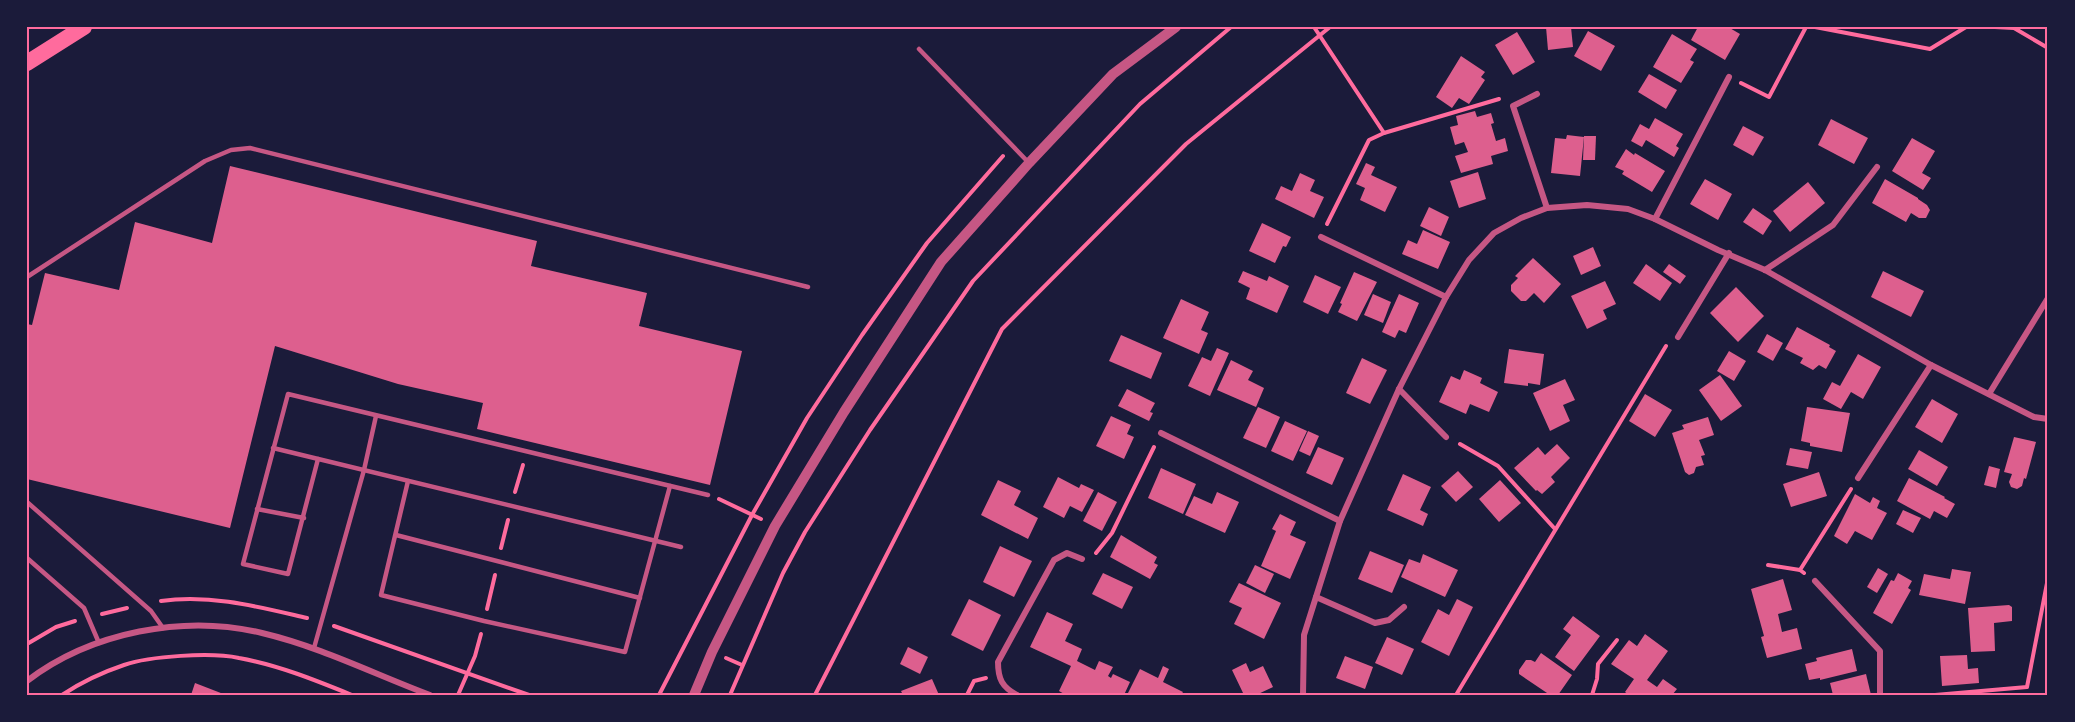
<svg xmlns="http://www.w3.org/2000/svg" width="2075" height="722" font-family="'PT Sans',sans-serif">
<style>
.building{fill:#dd5f8e}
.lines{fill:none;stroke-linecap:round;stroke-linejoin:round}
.path{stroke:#ff6b9d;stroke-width:4}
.service{stroke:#c65784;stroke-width:4.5}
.minor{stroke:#c65784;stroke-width:6}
.tertiary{stroke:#c65784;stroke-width:10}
.trunk{stroke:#ff6b9d;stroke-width:16}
.neatline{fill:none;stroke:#ff6b9d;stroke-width:2}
</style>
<rect width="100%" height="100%" fill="#1b1b3a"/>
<g class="building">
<polygon points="1546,27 1571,27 1573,47 1548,50"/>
<polygon points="1698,27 1728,27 1740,34 1725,60 1691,40"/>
<polygon points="1588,31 1615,46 1601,71 1574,56"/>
<polygon points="1517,32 1535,62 1513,75 1495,45"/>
<polygon points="1672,34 1697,49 1690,60 1694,62 1681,83 1653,67"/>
<polygon points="1461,56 1485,72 1481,77 1485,80 1469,104 1459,98 1452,108 1436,97"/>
<polygon points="1649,74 1677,90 1666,109 1638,92"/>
<polygon points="1475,111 1477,117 1491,113 1494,123 1491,124 1496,141 1505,138 1508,151 1491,156 1493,164 1461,173 1455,156 1468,152 1464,142 1455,145 1450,127 1458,125 1456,116"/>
<polygon points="1655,118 1683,134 1676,146 1679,148 1674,157 1646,140 1642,147 1631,141 1640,124 1649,129"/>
<polygon points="1831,119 1868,138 1854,164 1818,145"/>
<polygon points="1743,126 1764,137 1753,156 1733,145"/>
<polygon points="1567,135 1584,137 1580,176 1551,173 1555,138 1566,139"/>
<polygon points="1584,136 1596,136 1595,160 1583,160"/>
<polygon points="1912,138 1935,151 1922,173 1931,178 1923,190 1892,171"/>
<polygon points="1626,149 1634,155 1635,153 1665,171 1652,192 1622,174 1624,171 1615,167"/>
<polygon points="1366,163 1375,167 1371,175 1397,187 1385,212 1360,200 1365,188 1356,184"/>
<polygon points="230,166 537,241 531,266 647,293 639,326 742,351 710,485 477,429 483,403 398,384 275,346 230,528 27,479 27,324 32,325 45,273 119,290 135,222 212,243"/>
<polygon points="1478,172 1486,199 1459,208 1450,181"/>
<polygon points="1300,173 1315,180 1310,191 1324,197 1314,218 1275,199 1281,186 1292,191"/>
<polygon points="1705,179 1732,194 1718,220 1690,204"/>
<polygon points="1885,179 1918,198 1918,199 1927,205 1930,210 1926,218 1919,218 1911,213 1906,222 1872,203"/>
<polygon points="1808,182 1825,203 1790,232 1773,211"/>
<polygon points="1429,207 1449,217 1441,236 1420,226"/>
<polygon points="1753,208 1772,221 1763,235 1743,222"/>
<polygon points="1262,223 1291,237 1286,247 1283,246 1275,263 1249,251"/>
<polygon points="1423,230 1450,242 1438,269 1402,254 1408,240 1417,244"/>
<polygon points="1593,247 1601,266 1581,275 1573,256"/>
<polygon points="1533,258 1561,284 1544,303 1534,293 1526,301 1521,301 1511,291 1511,285 1518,278 1515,276"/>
<polygon points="1646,264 1672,283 1660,301 1633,283"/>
<polygon points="1669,264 1686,276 1680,284 1663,272"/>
<polygon points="1243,271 1267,281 1269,276 1289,286 1277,313 1246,299 1250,288 1238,282"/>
<polygon points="1883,271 1924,291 1911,317 1871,297"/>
<polygon points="1354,272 1377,282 1357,321 1338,312 1342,304 1340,303"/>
<polygon points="1315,275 1341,287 1328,314 1303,302"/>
<polygon points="1605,281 1616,304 1603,310 1607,319 1587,329 1571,296"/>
<polygon points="1736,287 1764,316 1738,342 1710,313"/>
<polygon points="1373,294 1391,302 1383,323 1364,315"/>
<polygon points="1399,294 1419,303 1406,333 1399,330 1395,338 1382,332"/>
<polygon points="1181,299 1209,312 1201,330 1208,333 1199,354 1163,338"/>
<polygon points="1797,327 1830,345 1829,347 1836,351 1826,369 1819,365 1813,370 1800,363 1803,358 1785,349"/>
<polygon points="1767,334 1783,343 1773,361 1757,352"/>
<polygon points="1121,335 1162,353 1151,379 1109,361"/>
<polygon points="1217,348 1229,353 1210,396 1188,386 1202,357 1211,361"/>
<polygon points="1509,349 1544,354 1540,385 1528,383 1528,386 1504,383"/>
<polygon points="1729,351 1746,361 1734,381 1717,371"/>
<polygon points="1858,354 1881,367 1863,399 1851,392 1841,409 1823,399 1832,382 1840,386"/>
<polygon points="1362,358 1387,370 1370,404 1346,393"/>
<polygon points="1231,360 1253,371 1248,380 1264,388 1256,407 1217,390"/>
<polygon points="1464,370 1482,378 1480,383 1498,392 1489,412 1470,404 1466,414 1439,402 1451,376 1460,380"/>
<polygon points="1720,375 1742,406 1721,421 1699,390"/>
<polygon points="1565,379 1575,400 1563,405 1570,421 1550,431 1533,393"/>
<polygon points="1127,389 1155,403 1150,412 1153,413 1149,421 1118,406"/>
<polygon points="1645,394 1672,410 1655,437 1629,421"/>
<polygon points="1932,399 1958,414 1942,443 1915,427"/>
<polygon points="1258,407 1280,417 1266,448 1243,438"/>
<polygon points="1807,407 1850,413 1842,452 1810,446 1810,443 1801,441"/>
<polygon points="1111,416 1131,425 1127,434 1134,437 1124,459 1096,446"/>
<polygon points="1708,417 1714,435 1699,440 1705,455 1701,456 1704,465 1696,467 1694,473 1689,475 1685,472 1672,433 1684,429 1682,425"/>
<polygon points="1285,421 1307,431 1293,461 1271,451"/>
<polygon points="1308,431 1319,436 1310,456 1299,451"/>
<polygon points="2014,437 2036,442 2026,479 2024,478 2022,486 2017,489 2011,487 2009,482 2012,474 2004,472"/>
<polygon points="1557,444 1570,458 1551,477 1555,482 1542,494 1537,490 1536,491 1514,468 1538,447 1545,455"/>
<polygon points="1318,447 1344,458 1332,485 1306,473"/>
<polygon points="1790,448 1812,452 1808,469 1786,465"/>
<polygon points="1919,450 1948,467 1937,486 1908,469"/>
<polygon points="1989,466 2000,469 1996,488 1984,485"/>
<polygon points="1161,468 1196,484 1183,514 1148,498"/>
<polygon points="1458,471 1473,487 1456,502 1441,486"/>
<polygon points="1819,472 1827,496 1791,507 1783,484"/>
<polygon points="1403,474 1431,487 1420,510 1428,514 1423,526 1387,510"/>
<polygon points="1058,477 1079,488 1081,484 1094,490 1082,512 1070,506 1064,518 1043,507"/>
<polygon points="1909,478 1945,497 1944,498 1955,504 1947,518 1934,511 1930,519 1897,501"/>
<polygon points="998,480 1021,491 1014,505 1038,518 1028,539 981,515"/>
<polygon points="1500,480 1521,503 1499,522 1479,499"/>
<polygon points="1098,492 1117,502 1102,531 1083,521"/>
<polygon points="1217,492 1239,502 1225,533 1185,515 1194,496 1212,504"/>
<polygon points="1855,494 1870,503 1873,497 1880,501 1877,508 1887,513 1872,540 1855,531 1847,544 1834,536"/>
<polygon points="1903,510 1921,518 1913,533 1896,524"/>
<polygon points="1280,514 1296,522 1290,535 1306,542 1290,579 1261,566 1276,531 1272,529"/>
<polygon points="1121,535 1157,557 1154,563 1158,565 1150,579 1110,557"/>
<polygon points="1000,546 1032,561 1014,597 983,582"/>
<polygon points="1370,551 1404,565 1392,593 1358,579"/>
<polygon points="1423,554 1458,570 1445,597 1401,577 1409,559 1420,563"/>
<polygon points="1255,565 1274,574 1265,593 1246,583"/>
<polygon points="1878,568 1888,574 1877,593 1867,587"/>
<polygon points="1952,569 1971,572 1965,604 1919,595 1924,574 1950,579"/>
<polygon points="1103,573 1133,587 1122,609 1092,594"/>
<polygon points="1898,573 1912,581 1908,588 1911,590 1892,624 1873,613 1891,580 1894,581"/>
<polygon points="1783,579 1792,610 1778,614 1782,632 1797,628 1802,649 1767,658 1761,637 1764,636 1751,589"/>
<polygon points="1239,583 1281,603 1264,639 1234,624 1242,608 1229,602"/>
<polygon points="969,599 1001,615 983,651 951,635"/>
<polygon points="1457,599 1473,607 1449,656 1421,642 1438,609 1449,615"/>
<polygon points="2009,605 2012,607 2012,621 1994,623 1995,651 1971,652 1968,608"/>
<polygon points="1047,612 1073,624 1065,641 1082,649 1077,661 1095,670 1099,661 1113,667 1108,676 1111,678 1113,674 1130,682 1124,695 1108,695 1103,693 1102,695 1066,695 1059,691 1071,666 1030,647"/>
<polygon points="1573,616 1600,636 1574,671 1555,657 1571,635 1563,629"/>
<polygon points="1645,634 1668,651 1647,680 1657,687 1663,679 1677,689 1672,695 1629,695 1625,692 1634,679 1611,664 1629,640 1637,646"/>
<polygon points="1387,637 1414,649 1402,675 1375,663"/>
<polygon points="908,647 928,657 920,674 900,664"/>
<polygon points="1852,649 1857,671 1820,680 1820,678 1809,680 1805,664 1817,661 1816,658"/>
<polygon points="1541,653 1572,675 1558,695 1550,695 1519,674 1519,670 1526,660 1531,660 1535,662"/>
<polygon points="1967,655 1968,669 1978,668 1979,683 1942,686 1940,656"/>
<polygon points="1345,656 1373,667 1365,689 1336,678"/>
<polygon points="1246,663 1250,672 1263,666 1273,687 1256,695 1244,695 1232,670"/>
<polygon points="1163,666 1169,669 1163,682 1183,692 1181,695 1127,695 1140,669 1158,678"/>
<polygon points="1866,674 1871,695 1833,695 1830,683"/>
<polygon points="932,679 939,695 903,695 901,691"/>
<polygon points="195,683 226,695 191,695"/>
</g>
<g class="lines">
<g class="path">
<polyline points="1314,27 1384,133"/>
<polyline points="1815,27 1930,49 1966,27"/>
<polyline points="1995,27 2014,28 2048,48"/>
<polyline points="1741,83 1769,97 1806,27"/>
<polyline points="1327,224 1369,140 1384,133 1499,99"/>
<polyline points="1460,444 1498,466 1555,529"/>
<polyline points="515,492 523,465"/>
<polyline points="719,499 761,519"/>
<polyline points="501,548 508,520"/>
<polyline points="1096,553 1112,533 1154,447"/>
<polyline points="1768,565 1800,570"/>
<polyline points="1804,573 1800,570 1851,489"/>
<path d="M161 601C211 594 259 607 307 618"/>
<polyline points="487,609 495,575"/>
<polyline points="102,614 127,608"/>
<polyline points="334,626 529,695"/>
<polyline points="27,644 56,627 75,621"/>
<polyline points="726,658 742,665"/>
<path d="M62 695C80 683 103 672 124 665 150 656 211 652 239 658 278 665 315 680 352 695"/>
<polyline points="458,695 475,656 481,634"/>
<polyline points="659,695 752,515 807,418 862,335 927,243 1003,156"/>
<polyline points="730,695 783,573 805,532 870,430 973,281 1140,104 1231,27"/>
<polyline points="815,695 1002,329 1186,144 1330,27"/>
<polyline points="967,695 974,681 986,678"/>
<polyline points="1456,695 1666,346"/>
<polyline points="1592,695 1597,679 1598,664 1617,640"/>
<polyline points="1935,695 2027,687 2048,578"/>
</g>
<g class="service">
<polyline points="919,49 1029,163"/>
<polyline points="27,277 205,161 231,150 250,148 808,287"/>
<polyline points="273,448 681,547"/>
<polyline points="318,459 288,574 243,564 288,394 708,495"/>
<polyline points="408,481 381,595 484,621 625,652 670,486"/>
<polyline points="27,502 151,611 163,628"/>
<polyline points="257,509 304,518"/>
<polyline points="396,535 640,598"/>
<polyline points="27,558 84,608 99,643"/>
<polyline points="314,648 364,470 376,416"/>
</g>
<g class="minor">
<polyline points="1537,94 1513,106 1547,208"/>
<polyline points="1655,219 1729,77"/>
<polyline points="1321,237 1446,297"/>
<polyline points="1765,270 1833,225 1877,167"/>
<polyline points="1678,337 1729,253"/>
<polyline points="1399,389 1446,437"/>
<polyline points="1989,394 2048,298"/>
<polyline points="1161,433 1340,521"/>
<polyline points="1858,478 1931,365"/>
<polyline points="1815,581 1880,651 1880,695"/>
<polyline points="1316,597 1375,623 1389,620 1404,607"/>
<path d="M27 681C91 632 184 614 262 633 321 647 374 674 430 695"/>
<path d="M1017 695C1002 687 998 679 998 662L1054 560 1067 553 1082 559"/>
<polyline points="1303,695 1304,635 1340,521 1399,389 1446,297 1469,260 1494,233 1521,218 1547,208 1587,205 1628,209 1655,219 1718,250 1765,270 1931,365 2034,417 2048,419"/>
</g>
<polyline class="tertiary" points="694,695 712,652 775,526 844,412 941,262 1029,163 1113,74 1176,27"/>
<polyline class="trunk" points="27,63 84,27"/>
</g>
<rect width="2075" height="722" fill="none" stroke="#1b1b3a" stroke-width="57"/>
<rect x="28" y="28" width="2018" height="666" class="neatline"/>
</svg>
